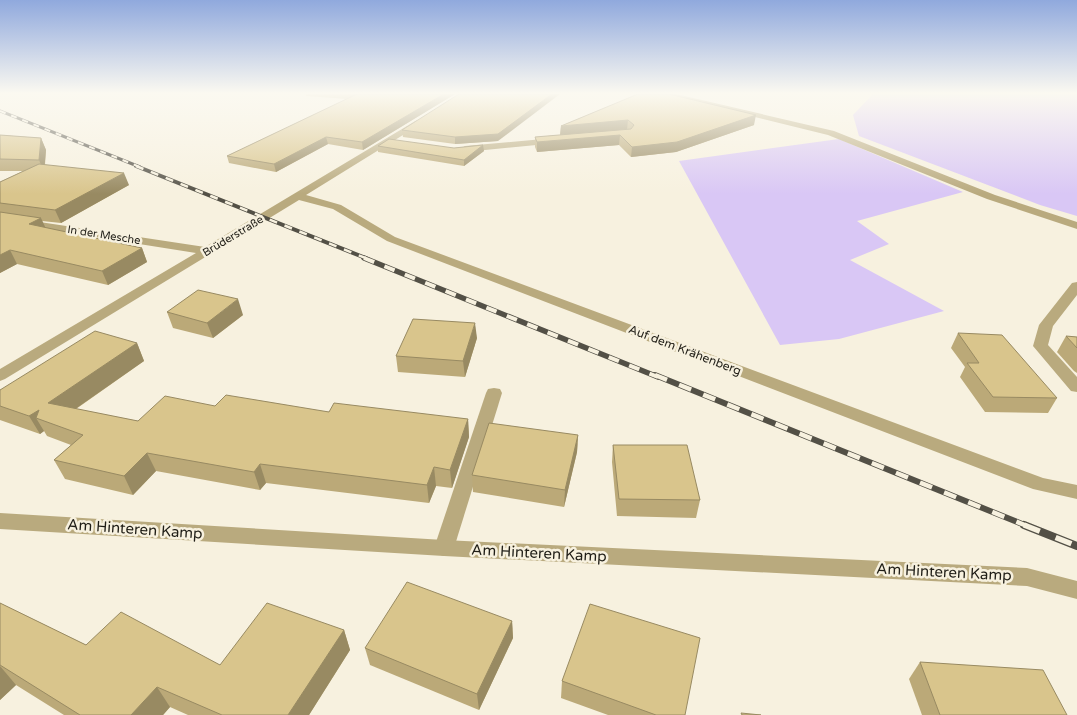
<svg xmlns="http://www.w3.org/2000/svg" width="1077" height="715" font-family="'Varela Round',sans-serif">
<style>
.green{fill:#d9c7f5}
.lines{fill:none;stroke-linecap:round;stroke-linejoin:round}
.lane{fill:#b9aa7e;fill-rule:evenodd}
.street{fill:#b9aa7e;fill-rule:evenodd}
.rail-far4-casing{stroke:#535046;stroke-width:3}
.rail-far3-casing{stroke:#535046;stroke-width:4}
.rail-far2-casing{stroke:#535046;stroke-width:5.5}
.rail-far1-casing{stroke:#535046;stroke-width:6}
.rail-casing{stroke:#535046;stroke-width:8}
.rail-far4{stroke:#f7f1df;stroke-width:2;stroke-dasharray:6;stroke-linecap:butt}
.rail-far3{stroke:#f7f1df;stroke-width:2.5;stroke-dasharray:8;stroke-linecap:butt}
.rail-far2{stroke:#f7f1df;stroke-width:4;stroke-dasharray:11;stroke-linecap:butt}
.rail-far1{stroke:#f7f1df;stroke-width:4.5;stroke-dasharray:13;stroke-linecap:butt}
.rail{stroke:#f7f1df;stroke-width:5.5;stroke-dasharray:17;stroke-linecap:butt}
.wall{fill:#bba978}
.shaded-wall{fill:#988a62}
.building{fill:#d9c58c;stroke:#988a62}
.labels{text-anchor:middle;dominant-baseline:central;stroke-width:5;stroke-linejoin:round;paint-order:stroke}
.far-street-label{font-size:11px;fill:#1f1d16;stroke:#f7f1df}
.street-label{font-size:12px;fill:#1f1d16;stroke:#f7f1df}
.near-street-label{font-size:15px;fill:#1f1d16;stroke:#f7f1df}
</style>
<rect width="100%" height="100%" fill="#f7f1df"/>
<g class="green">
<polygon points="873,94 1077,94 1077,216 1040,205 859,136 853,115"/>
<polygon points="839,139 963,192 857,221 889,244 850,260 944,311 839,339 780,345 679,161"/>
</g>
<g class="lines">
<g class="lane">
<polygon points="554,138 557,139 557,143 465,152 460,149 465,146"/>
<polygon points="494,388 500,389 502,393 454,548 451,554 444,556 437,554 434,548 486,393 488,389"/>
</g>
<g class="street">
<polygon points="662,94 676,94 834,131 995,195 1077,222 1077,229 987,199 828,135"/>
<polygon points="417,120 424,122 306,195 341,205 395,237 1043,478 1077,485 1077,499 1033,489 387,241 333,209 299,200 5,379 0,381 0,369 196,253 0,222 0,216 205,247"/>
<polygon points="1077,282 1077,295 1053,326 1048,345 1077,377 1077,392 1071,391 1033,346 1039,325 1072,283"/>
<polygon points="0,513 444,540 1027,568 1077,581 1077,599 1027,586 444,556 0,529"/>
</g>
<defs>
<polyline id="rail-far4" points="0,111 140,167"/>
<polyline id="rail-far3" points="136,166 368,259"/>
<polyline id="rail-far2" points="364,258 658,377"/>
<polyline id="rail-far1" points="655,375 1027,526"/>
<polyline id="rail" points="1024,525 1077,546"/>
</defs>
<use href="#rail-far4" class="rail-far4-casing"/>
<use href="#rail-far3" class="rail-far3-casing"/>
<use href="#rail-far2" class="rail-far2-casing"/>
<use href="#rail-far1" class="rail-far1-casing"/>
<use href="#rail" class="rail-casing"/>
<use href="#rail-far4" class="rail-far4"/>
<use href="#rail-far3" class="rail-far3"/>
<use href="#rail-far2" class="rail-far2"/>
<use href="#rail-far1" class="rail-far1"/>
<use href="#rail" class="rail"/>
</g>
<g class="wall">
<polygon points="306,94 455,94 363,150 328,144 276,172 229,163 227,156 348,99 306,96"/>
<polygon points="638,94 754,125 676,152 631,157 619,145 537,152 535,147 535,137 560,135 561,126"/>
<polygon points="402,130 498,141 455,144 403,137"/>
<polygon points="0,135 41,138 46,150 45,165 129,185 61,223 42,221 45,228 142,248 147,262 108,285 17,264 0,273 0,182 23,171 0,171"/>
<polygon points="483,145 484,151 464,166 378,152 378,146 454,148"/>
<polygon points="167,312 243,315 213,338 173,328"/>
<polygon points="958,333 1057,398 1048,413 985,412 960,377 965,367 951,348"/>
<polygon points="1066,336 1077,337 1077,373 1074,371 1057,352"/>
<polygon points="477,338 465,377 398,372 396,356"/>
<polygon points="137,343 144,361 76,409 138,421 215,406 468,419 469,437 452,488 436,486 429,503 266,483 260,490 156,471 133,495 65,479 54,460 71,445 47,436 44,431 40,434 0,420 0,390"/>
<polygon points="578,435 577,452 564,507 473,492 472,475"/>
<polygon points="613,445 700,500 696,518 617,516 612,462"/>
<polygon points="0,603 86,645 220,665 344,630 350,650 309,715 188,715 170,707 163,715 64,715 16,685 0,700"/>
<polygon points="512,621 513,638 479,710 370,665 365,648"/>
<polygon points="920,662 1067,715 922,715 909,679"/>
<polygon points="562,681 685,715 608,715 561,698"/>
</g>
<g class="shaded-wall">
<polygon points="444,94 455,94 363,150 362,142"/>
<polygon points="552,94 560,94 498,141 455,144 455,137"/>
<polygon points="756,115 754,125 676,152 631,157 632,147"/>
<polygon points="628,120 627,130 560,136 561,126"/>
<polygon points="620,135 619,145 537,152 537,142"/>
<polygon points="326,137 328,144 276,172 274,164"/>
<polygon points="41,138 46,150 44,172 39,160"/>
<polygon points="483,145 484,151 464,166 464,160"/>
<polygon points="124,173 129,185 61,223 55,210"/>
<polygon points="41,218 47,231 29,224"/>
<polygon points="142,248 147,262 108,285 102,271"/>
<polygon points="10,250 17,264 0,273 0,255"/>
<polygon points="238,299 243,315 213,338 207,323"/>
<polygon points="475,323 477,338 465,377 463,361"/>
<polygon points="137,343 144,361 58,421 48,403"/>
<polygon points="39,410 36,418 44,431 40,434 29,416"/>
<polygon points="468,419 469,437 452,488 450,470"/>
<polygon points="578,435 577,452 564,507 565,490"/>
<polygon points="147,453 156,471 133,495 124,476"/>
<polygon points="260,464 266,483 260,490 254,472"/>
<polygon points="434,467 436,486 429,503 427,485"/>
<polygon points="512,621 513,638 479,710 477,694"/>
<polygon points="344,630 350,650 309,715 288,715"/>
<polygon points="0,666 16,685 0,700"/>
<polygon points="157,687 170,707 163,715 131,715"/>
</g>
<g class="building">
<polygon points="357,94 444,94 362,142 326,137 274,164 227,156"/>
<polygon points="459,94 552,94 498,134 455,137 402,130"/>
<polygon points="638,94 669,94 756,115 677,142 632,147 620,135 537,142 535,137 631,129 634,125 628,120 561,126"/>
<polygon points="0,135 41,138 39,160 0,159"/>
<polygon points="389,139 454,148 483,145 464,160 378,146"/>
<polygon points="39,164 124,173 55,210 0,203 0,182"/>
<polygon points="0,212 41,218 29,224 142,248 102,271 10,250 0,255"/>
<polygon points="198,290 238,299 207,323 167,312"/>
<polygon points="413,319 475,323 463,361 396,356"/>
<polygon points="95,331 137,343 48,403 138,421 165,396 215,406 226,395 329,412 334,403 468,419 450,470 434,467 427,485 260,464 254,472 147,453 124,476 54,460 83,435 36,418 39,410 29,416 0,406 0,390"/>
<polygon points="958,333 1002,335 1057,398 993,397 967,363 979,363"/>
<polygon points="1066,336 1077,337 1077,348"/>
<polygon points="489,423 578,435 565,490 472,475"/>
<polygon points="613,445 687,445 700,500 619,499"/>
<polygon points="407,582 512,621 477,694 365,648"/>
<polygon points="0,603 86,645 121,612 220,665 267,603 344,630 288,715 222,715 157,687 131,715 80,715 0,665"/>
<polygon points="590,604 700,638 685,715 656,715 562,681"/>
<polygon points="920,662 1043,670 1067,715 940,715"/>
<polygon points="741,713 761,715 742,715"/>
</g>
<linearGradient id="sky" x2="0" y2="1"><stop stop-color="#90a9dd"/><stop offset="0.48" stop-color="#fbf9f1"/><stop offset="1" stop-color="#fbf9f1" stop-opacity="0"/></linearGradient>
<rect width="1077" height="194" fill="url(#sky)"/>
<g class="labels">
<g class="far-street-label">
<text transform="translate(104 235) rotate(9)">In der Mesche</text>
<text transform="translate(233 236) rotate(-31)">Brüderstraße</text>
</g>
<g class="street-label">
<text transform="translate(685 350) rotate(21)">Auf dem Krähenberg</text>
</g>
<g class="near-street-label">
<text transform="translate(135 529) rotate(4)">Am Hinteren Kamp</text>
<text transform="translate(539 553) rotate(3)">Am Hinteren Kamp</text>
<text transform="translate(944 572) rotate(3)">Am Hinteren Kamp</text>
</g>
</g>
</svg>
